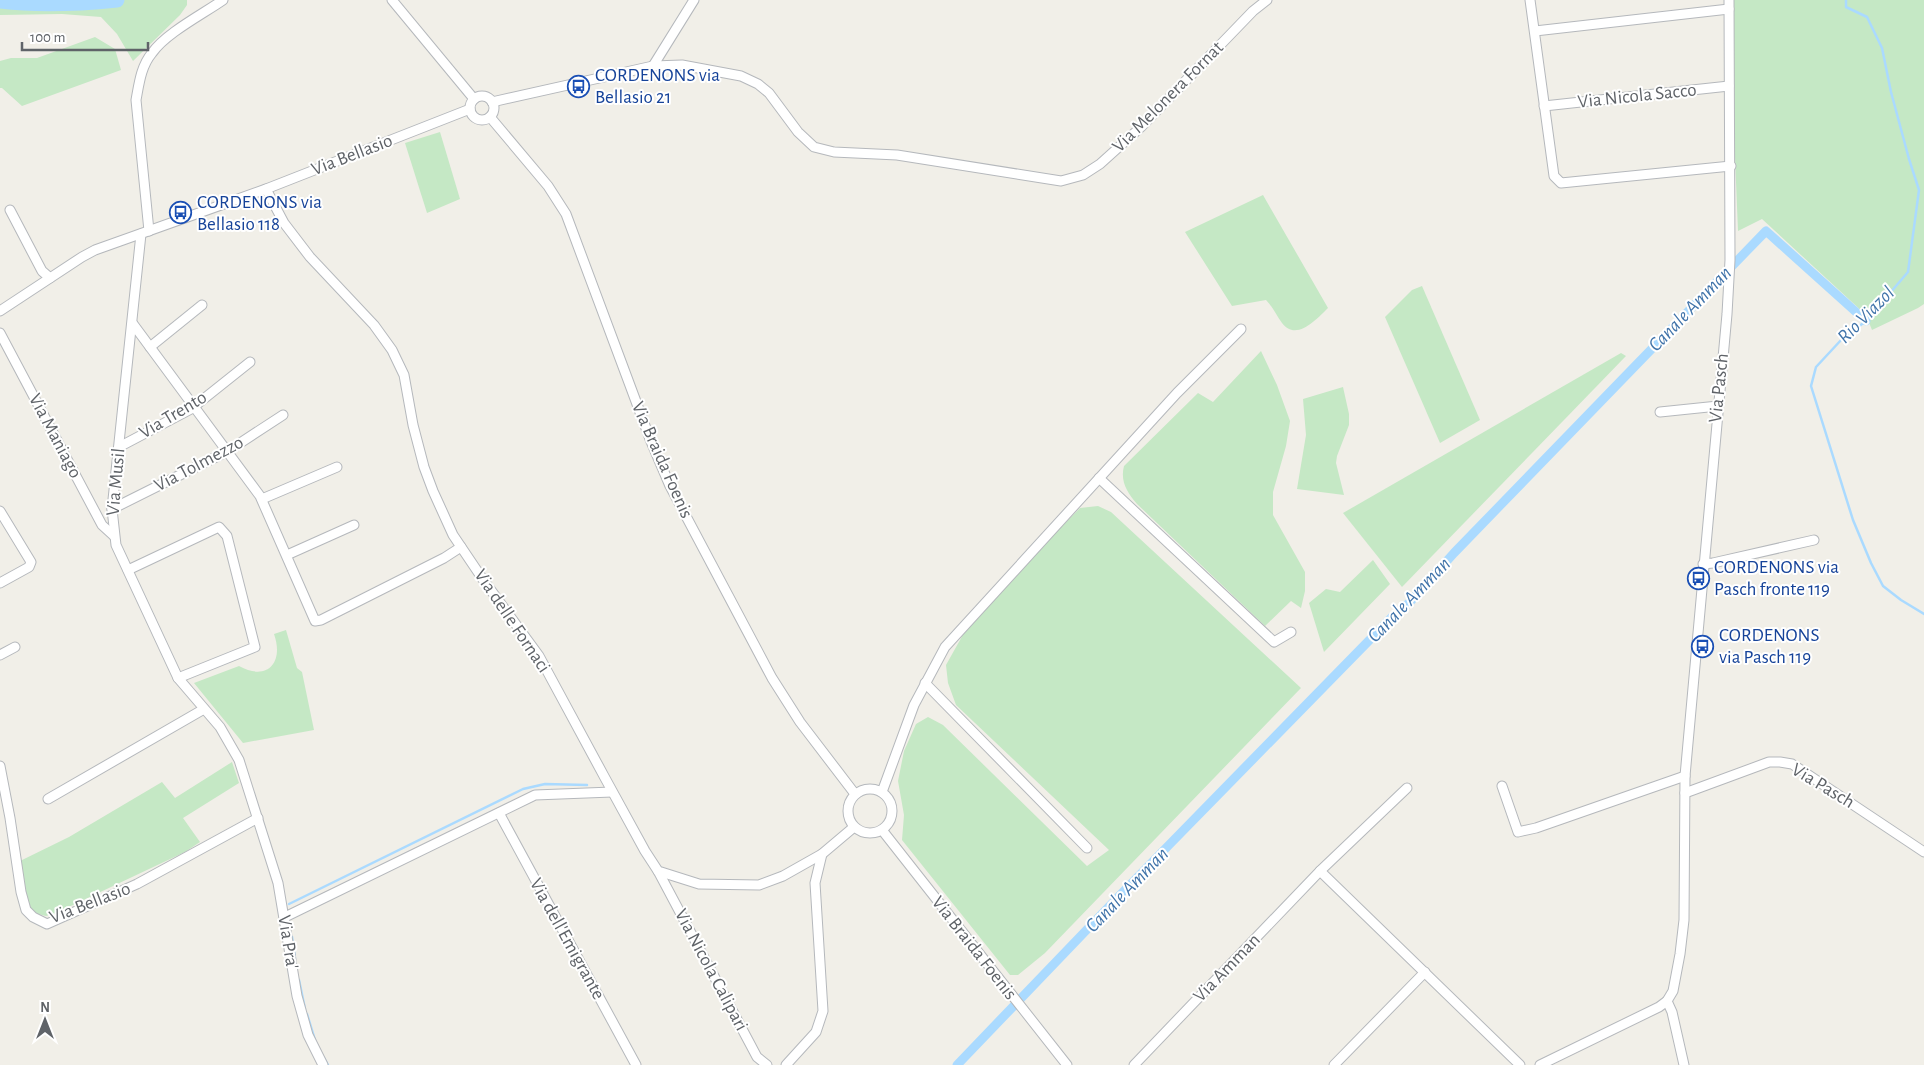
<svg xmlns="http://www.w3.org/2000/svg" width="1924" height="1065" font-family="'Alegreya Sans',sans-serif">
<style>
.green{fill:#c5e8c5}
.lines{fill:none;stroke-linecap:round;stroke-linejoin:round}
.stream{stroke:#aadaff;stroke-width:2.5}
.canal{stroke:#aadaff;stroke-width:9}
.river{stroke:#aadaff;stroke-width:15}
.minor-casing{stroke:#b5b8bc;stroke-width:11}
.minor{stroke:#fff;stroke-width:9}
.labels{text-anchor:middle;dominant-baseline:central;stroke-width:4;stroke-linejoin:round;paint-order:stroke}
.transit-label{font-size:19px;fill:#164399;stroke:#fff;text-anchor:start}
.street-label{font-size:19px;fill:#5f6368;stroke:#fff}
.water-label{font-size:20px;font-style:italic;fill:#4174aa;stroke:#fff}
</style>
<rect width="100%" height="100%" fill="#f1efe8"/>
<g class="green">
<path d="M117 0H187V5L180 15 133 61 117 34 101 17 62 14 0 15V1C39 6 78 4 117 0Z"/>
<polygon points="1734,0 1924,0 1924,304 1918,308 1872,330 1866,315 1762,219 1738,231 1734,133"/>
<polygon points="95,37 115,49 121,70 22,106 2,88 0,88 0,61 11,58 37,58"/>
<polygon points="440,132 460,199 427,213 405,143"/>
<path d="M1263 195 1328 308C1317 319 1296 342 1282 323 1276 315 1273 307 1266 300L1232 306 1185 232Z"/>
<polygon points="1422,286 1480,420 1440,443 1385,317 1412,290"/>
<path d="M1261 351 1277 385 1290 421 1286 446 1273 492V515L1305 572V591L1301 608 1291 601 1265 626 1137 504C1127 492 1120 481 1124 466L1198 393 1213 402Z"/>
<polygon points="1621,353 1626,356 1402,587 1343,513"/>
<polygon points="1343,387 1349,414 1349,425 1337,456 1336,463 1344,495 1297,489 1306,435 1303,399"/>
<polygon points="1098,506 1111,512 1301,688 1045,953 1018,975 1010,975 902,840 904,815 898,781 904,751 916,724 928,717 943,725 1087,866 1109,850 956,705 948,683 946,665 974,615 1080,508"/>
<polygon points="1373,560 1390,584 1324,652 1309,603 1326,589 1340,592"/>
<path d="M286 630 297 668 302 672 314 730 243 743 194 683 239 666C268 682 284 662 274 634Z"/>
<path d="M232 762 239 783 183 818 200 842 185 852 56 913 46 916 34 913C23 898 22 878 20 861L69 837 162 782 175 798Z"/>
</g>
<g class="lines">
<g class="stream">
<polyline points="1846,0 1846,7 1867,17 1882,48 1891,92 1909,159 1919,190 1908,272 1866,321 1842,339 1816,367 1811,386 1853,520 1871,563 1883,586 1901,600 1924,614"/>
<polyline points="289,904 523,789 545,784 587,785"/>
<polyline points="292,937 295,958"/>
<polyline points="299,980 305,1009"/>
<polyline points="307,1014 315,1040"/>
<polyline points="324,1058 328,1065"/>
</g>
<polyline class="canal" points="957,1065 1122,893 1393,616 1410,602 1454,553 1766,231 1866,321"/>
<path class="river" d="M0 1C39 6 78 4 117 0"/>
<defs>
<g id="minor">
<polyline points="392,0 474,99"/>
<polyline points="1530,0 1554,176 1561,183 1731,166"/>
<polyline points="1535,31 1729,9"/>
<polyline points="653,66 694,0"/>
<circle cx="482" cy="108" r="12"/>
<polyline points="492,102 653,66 682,65 741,76 758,84 769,93 798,132 814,147 834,152 897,155 1061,181 1083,175 1100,164 1141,127 1253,11 1267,0"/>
<polyline points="1544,106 1729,86"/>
<polyline points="490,117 548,186 566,214 650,439 670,486 772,678 800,722 855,794"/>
<polyline points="266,189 284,223 310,257 374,325 392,350 404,375 413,425 424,467 433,491 453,535 482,578 539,656 605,778 645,851 658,871 699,884 759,885 783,876 822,854 854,827"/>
<polyline points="10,210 42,271 50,278"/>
<path d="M149 231 136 100C139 84 141 66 152 53 166 33 203 14 223 0"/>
<polyline points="141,234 112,509 116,545 178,678 220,727 239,760 278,883 297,996 308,1035 323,1065"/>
<polyline points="0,311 82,257 95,250 266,189 470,109"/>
<polyline points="133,324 260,496 315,621 321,620 444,558 461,547"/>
<polyline points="0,333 102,525 114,536"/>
<polyline points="150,347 202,305"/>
<polyline points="1660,412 1718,406"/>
<polyline points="119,447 191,409 250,362"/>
<polyline points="1099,478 1274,642 1291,632"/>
<polyline points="262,499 337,467"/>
<polyline points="112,509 228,451 283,415"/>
<polyline points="0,511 31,562 29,567 0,583"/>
<polyline points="287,555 354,525"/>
<polyline points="1703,564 1713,563 1814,540"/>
<polyline points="128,570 219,527 227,536 255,647 178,678"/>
<polyline points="0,655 15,647"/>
<polyline points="925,683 1087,848"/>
<polyline points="0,766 10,818 21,892 26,910 33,917 47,924 137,884 258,818"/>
<polyline points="1502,786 1518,832 1536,828 1685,776"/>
<circle cx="870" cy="811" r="22"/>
<polyline points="882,792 914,705 945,647 1177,393 1241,329"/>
<polyline points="1685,793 1769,762 1780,762 1792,764 1924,852"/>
<polyline points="48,799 204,709"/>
<polyline points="499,813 636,1065"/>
<polyline points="882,830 1067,1065"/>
<polyline points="658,871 757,1057 767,1065"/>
<polyline points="1320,871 1407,788"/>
<polyline points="285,917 535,795 612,792"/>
<polyline points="1667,1001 1672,1012 1684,1065"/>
<polyline points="786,1065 816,1032 823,1011 815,883 822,854"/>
<polyline points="1134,1065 1320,871 1520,1065"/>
<polyline points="1334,1065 1425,972"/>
<polyline points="1540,1065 1659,1007 1667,1001 1673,991 1680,954 1684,920 1685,776 1727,314 1730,260 1729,0"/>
</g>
</defs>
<use href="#minor" class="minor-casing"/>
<use href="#minor" class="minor"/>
</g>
<defs>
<symbol id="bus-ring" viewBox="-11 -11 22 22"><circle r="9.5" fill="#fff" stroke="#1a4fb4" stroke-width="1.5"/><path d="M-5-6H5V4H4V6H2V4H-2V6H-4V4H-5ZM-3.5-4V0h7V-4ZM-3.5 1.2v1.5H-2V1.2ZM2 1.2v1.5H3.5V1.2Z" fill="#1a4fb4"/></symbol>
</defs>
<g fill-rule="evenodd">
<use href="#bus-ring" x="566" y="74" width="25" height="25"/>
<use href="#bus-ring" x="168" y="200" width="25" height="25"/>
<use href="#bus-ring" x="1686" y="566" width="25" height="25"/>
<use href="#bus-ring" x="1690" y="634" width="25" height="25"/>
</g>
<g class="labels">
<g class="transit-label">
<text x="595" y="75">CORDENONS via<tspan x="595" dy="22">Bellasio 21</tspan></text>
<text x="197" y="202">CORDENONS via<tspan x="197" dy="22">Bellasio 118</tspan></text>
<text x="1714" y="567">CORDENONS via<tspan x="1714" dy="22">Pasch fronte 119</tspan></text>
<text x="1719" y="635">CORDENONS<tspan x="1719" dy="22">via Pasch 119</tspan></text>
</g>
<g class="street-label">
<text transform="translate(1637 96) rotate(-6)">Via Nicola Sacco</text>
<text transform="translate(1168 97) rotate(-45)">Via Melonera Fornat</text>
<text transform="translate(352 155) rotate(-21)">Via Bellasio</text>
<text transform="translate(1719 388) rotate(-84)">Via Pasch</text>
<text transform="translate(173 415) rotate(-31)">Via Trento</text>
<text transform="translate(55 436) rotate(62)">Via Maniago</text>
<text transform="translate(662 460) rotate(66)">Via Braida Foenis</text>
<text transform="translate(199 464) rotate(-28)">Via Tolmezzo</text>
<text transform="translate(116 482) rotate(-85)">Via Musil</text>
<text transform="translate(512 621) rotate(56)">Via delle Fornaci</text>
<text transform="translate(1823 786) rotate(31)">Via Pasch</text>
<text transform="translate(90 903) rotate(-21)">Via Bellasio</text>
<text transform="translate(567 939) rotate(61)">Via dell'Emigrante</text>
<text transform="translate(288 942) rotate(81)">Via Pra'</text>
<text transform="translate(974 948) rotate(52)">Via Braida Foenis</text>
<text transform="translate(1227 968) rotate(-46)">Via Amman</text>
<text transform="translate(711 970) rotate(62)">Via Nicola Calipari</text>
</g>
<g class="water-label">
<text transform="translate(1690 309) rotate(-46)">Canale Amman</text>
<text transform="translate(1866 315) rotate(-45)">Rio Viazol</text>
<text transform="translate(1409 600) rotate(-46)">Canale Amman</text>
<text transform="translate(1127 890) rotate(-46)">Canale Amman</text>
</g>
</g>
<g transform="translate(45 1020)" stroke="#ffffff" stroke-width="4" paint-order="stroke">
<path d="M0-4L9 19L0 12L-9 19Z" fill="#5f6368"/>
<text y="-8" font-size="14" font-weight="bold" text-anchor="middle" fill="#5f6368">N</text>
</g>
<path d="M22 42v8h126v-8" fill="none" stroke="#5f6368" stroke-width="2.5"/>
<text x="30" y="42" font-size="15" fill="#5f6368" stroke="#ffffff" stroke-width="4" paint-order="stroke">100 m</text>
</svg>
